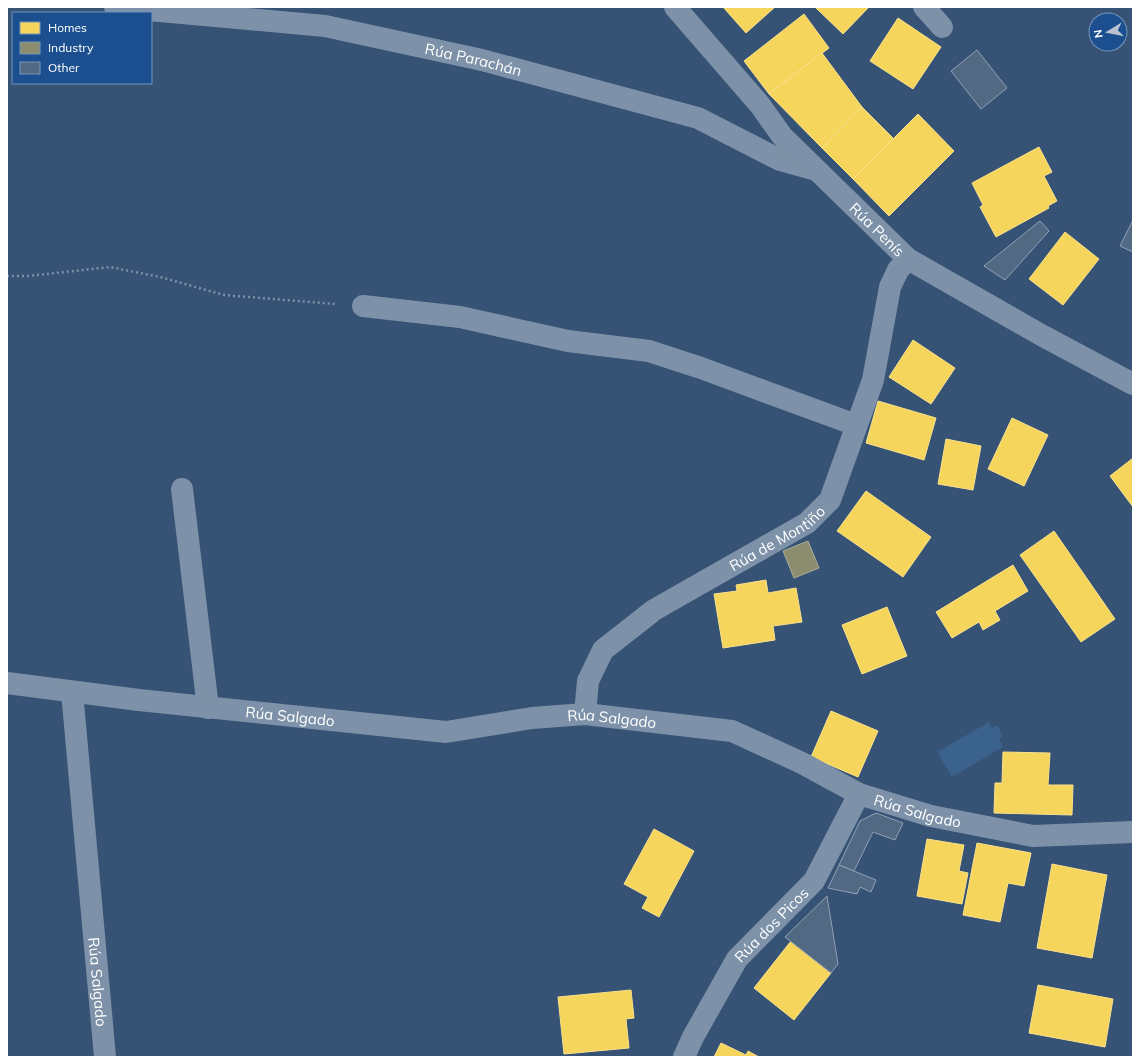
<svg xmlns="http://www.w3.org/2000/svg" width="1140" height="1064" font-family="Mulish,sans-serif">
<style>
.water{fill:#3b618d}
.homes{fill:#f6d55c;stroke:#f9e28d}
.industry{fill:#8c8c6e;stroke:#aeae9a}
.building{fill:#526984;stroke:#92a2b6}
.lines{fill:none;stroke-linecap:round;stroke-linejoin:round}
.path{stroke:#7d92a8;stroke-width:2.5;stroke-dasharray:2 3;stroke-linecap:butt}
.street{stroke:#7d92a8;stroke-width:22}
.labels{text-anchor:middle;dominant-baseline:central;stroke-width:4;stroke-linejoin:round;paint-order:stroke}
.street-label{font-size:15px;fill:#fff;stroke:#1b4f8f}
</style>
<rect width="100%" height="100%" fill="#365274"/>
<polygon class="water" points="989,722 992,728 997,725 1003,736 999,739 1003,747 952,777 937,752"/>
<g class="homes">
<polygon points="723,7 775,7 746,33"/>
<polygon points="815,7 869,7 843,34"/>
<polygon points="804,14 829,48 769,94 744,61"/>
<polygon points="898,18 941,47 913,89 870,61"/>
<polygon points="822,53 862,107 822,148 769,94"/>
<polygon points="862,107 894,139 853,179 822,148"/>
<polygon points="918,114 954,151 889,216 853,179"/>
<polygon points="1039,147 1052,172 1044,176 1057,201 1048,206 1049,208 996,237 980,207 983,205 972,183"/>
<polygon points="1065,232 1099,259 1063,305 1029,279"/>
<polygon points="913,340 955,368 931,404 889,377"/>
<polygon points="878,401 936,418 924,460 866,443"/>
<polygon points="1012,418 1048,435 1024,486 988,469"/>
<polygon points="946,439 981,446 973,490 938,484"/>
<polygon points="1133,458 1133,507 1110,476"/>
<polygon points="866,491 931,537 903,577 837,531"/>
<polygon points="1054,531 1115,619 1081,642 1020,555"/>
<polygon points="1013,565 1028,591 995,611 1000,620 983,630 979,622 952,638 936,612"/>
<polygon points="766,580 768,593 796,588 802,622 773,626 775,640 723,648 714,594 737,591 736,585"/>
<polygon points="887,607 907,656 862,674 842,625"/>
<polygon points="831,711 878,731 858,777 811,757"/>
<polygon points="1003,752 1050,753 1048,785 1073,785 1072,815 994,813 995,783 1002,783"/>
<polygon points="654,829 694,851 659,917 642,908 648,897 624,884"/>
<polygon points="927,839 964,845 959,871 968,873 962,904 917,896"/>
<polygon points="977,843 1031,853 1024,886 1008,883 1000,922 963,915"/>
<polygon points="1052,864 1107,875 1092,958 1037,948"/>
<polygon points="791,941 831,973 794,1020 754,988"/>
<polygon points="1038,985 1113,999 1105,1047 1029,1033"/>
<polygon points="631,990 634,1018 626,1019 629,1048 564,1054 558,997"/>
<polygon points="721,1043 746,1055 748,1051 759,1057 714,1057"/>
</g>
<polygon class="industry" points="808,541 819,568 794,578 783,551"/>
<g class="building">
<polygon points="977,50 1007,88 981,109 951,71"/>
<polygon points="1133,220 1133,252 1120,246"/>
<polygon points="1040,221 1049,231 1005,280 984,266"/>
<polygon points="876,813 903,823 895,840 873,832 854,871 839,865 860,821"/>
<polygon points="839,865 876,880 871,892 860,887 857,894 828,888"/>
<polygon points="827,896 838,964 831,973 785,937"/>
</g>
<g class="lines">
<polyline class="path" points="7,276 28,276 110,267 160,277 224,295 335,304"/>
<g class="street">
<path id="s1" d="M115 7 325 26 482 60 698 118 780 160 816 170"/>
<path id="s2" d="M675 7 760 105 782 136 908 259 1043 336 1133 384"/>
<polyline points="924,7 942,27"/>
<polyline points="363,306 460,317 568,341 649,351 701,368 856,425"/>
<polyline points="182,489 208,708"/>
<path id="s3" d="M7 683 139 700 446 732 532 718 585 714 732 731 802 763 859 794 931 816 1033 836 1133 832"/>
<path id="s4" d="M72 692 105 1057"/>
<path id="s5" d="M585 714 588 681 603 650 654 610 807 523 830 500 873 380 890 287 898 270 908 259"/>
<path id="s6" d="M684 1057 693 1037 737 959 814 881 859 794"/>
</g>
</g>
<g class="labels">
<g class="street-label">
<text stroke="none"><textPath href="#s1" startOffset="363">Rúa Parachán</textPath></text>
<text stroke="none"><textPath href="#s2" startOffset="301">Rúa Penís</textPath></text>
<text stroke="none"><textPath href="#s5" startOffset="275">Rúa de Montiño</textPath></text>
<text stroke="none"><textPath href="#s3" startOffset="285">Rúa Salgado</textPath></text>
<text stroke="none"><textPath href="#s3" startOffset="609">Rúa Salgado</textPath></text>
<text stroke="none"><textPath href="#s3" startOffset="933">Rúa Salgado</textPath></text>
<text stroke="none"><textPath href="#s6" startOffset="160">Rúa dos Picos</textPath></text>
<text stroke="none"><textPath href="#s4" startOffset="291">Rúa Salgado</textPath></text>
</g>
</g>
<rect width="1140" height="1064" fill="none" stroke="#ffffff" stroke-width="16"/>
<rect x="12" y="12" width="140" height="72" fill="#1b4f8f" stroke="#7695bc"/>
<rect x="20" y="22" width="20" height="12" fill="#f6d55c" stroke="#7695bc"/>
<text x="48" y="32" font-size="12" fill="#ffffff">Homes</text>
<rect x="20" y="42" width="20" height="12" fill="#8c8c6e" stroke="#7695bc"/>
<text x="48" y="52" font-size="12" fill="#ffffff">Industry</text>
<rect x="20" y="62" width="20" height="12" fill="#526984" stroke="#7695bc"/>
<text x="48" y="72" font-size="12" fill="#ffffff">Other</text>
<g transform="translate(1108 32) rotate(260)"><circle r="19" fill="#1b4f8f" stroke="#7695bc"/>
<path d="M0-3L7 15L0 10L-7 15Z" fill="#b9c2ce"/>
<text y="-6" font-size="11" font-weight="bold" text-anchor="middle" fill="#ffffff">N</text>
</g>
</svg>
